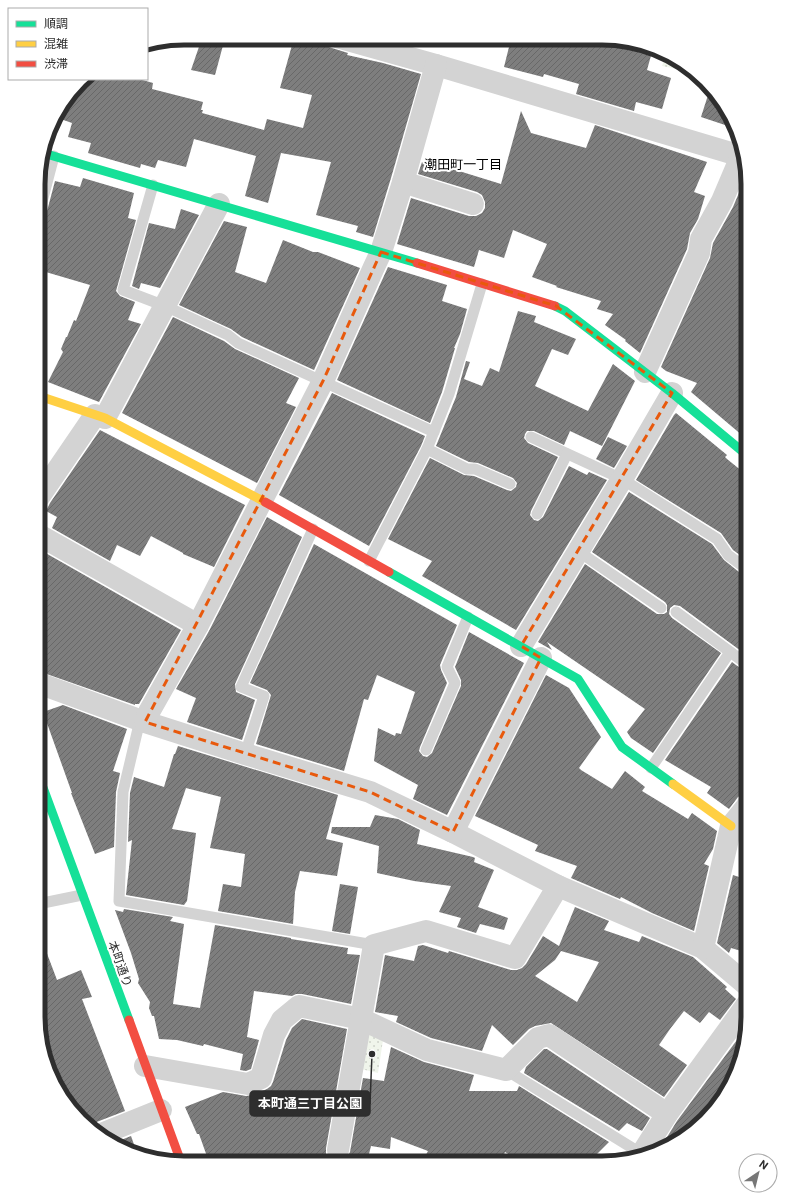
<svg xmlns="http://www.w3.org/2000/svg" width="786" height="1201" font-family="Roboto,'Noto Sans JP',sans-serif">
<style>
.park{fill:url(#park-dots)}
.building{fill:url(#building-hatch);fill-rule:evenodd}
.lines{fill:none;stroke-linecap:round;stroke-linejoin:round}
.lane{stroke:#d3d3d3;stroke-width:11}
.street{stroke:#d3d3d3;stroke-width:22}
.fast{stroke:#16e098;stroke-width:9}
.slow{stroke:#ffcf43;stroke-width:9}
.jam{stroke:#f24e42;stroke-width:9}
.marked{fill:none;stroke:#e8590c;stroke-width:3;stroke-dasharray:8 5;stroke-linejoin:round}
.labels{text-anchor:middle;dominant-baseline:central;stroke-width:4;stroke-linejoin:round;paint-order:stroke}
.street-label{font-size:12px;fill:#2e2e2e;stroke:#fff}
.neighbourhood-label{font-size:13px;fill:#000;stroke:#fff}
.rim{fill:none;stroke:#2e2e2e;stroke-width:5}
.leader{fill:none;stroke:#2e2e2e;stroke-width:1.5}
.callout-dot{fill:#2e2e2e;stroke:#fff;stroke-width:1.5}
.callout{fill:#2e2e2e;stroke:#2e2e2e;stroke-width:1.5}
.callout-label{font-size:13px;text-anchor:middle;font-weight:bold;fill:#fff}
</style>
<defs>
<pattern id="park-dots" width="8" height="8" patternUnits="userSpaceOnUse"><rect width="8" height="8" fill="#f0f5eb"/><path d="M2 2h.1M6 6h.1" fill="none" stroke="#ced2ca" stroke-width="1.8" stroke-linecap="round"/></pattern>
<pattern id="building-hatch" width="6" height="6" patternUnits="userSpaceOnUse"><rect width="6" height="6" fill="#7e7e7e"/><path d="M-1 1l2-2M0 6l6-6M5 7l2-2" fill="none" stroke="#686868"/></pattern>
</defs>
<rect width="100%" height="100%" fill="#fff"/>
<g class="park">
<polygon points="665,57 691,68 695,73 662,66"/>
<polygon points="366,1033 383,1040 378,1073 361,1069"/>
</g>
<g class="building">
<polygon points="202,38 225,38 215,75 191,70"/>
<polygon points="294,38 300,38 348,53 347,55 383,63 421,74 391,178 373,237 356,232 358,226 316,215 331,162 281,153 268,203 245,196 256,156 194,139 186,167 158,160 155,168 141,164 140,168 88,153 91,143 68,137 72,123 55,117 84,79 139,79 153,83 152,89 203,102 201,110 203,110 202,113 264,130 267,119 303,128 312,95 280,88"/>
<polygon points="511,39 621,39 652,52 647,70 671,78 662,109 636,102 634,111 576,94 579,84 544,74 543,77 504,67"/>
<polygon points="709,92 737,128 737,129 701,117"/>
<polygon points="521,111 531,133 586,148 595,125 707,162 694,192 705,196 698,219 690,233 687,249 640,353 625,341 626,340 605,325 613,314 597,309 601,301 556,287 557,286 532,277 547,244 513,230 504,258 479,250 474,267 397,244 411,198 469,216 476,216 482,213 485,208 485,202 482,195 477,192 418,174 422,162 459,171 501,184"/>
<polygon points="746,176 748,184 748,431 743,436 691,392 697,383 666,371 661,367 710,258 713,243 733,207"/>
<polygon points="83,178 134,193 128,218 136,220 116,291 120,296 135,302 128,320 141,324 99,402 48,382 63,352 61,349 66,337 67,337 74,320 76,321 90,285 39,270 39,220 44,218 46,215 55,181 80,187"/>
<polygon points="181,209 199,215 160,288 141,283 139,289 132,286 149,223 175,229"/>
<polygon points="224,221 247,227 235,272 266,283 283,240 313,252 318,252 360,268 314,370 242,337 231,329 179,305"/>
<polygon points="388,267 447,285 442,301 467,309 460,334 454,348 455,348 442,392 430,423 337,380"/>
<polygon points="518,311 536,316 534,322 576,339 568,355 552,349 535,386 588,411 613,364 635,381 602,446 570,431 564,445 534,431 527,431 525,434 524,438 528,443 558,457 531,511 530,515 534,520 538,521 543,517 569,466 587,475 589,472 607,480 516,630 422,576 432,561 388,539 430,458 464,475 474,476 507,490 511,491 516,487 517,483 513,478 478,463 469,462 436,446 456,397 466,361 470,362 464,379 482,386 490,368 499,372"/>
<polygon points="173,317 224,341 235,349 299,378 286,403 296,407 257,483 122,413"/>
<polygon points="332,393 425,436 421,446 369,546 279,495"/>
<polygon points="676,413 727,455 725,457 727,459 748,476 748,561 733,550 721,533 636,480 674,415"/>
<polygon points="100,430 245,505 214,567 183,554 183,553 151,536 140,556 117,545 110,561 52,528 57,517 46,511 50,503"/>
<polygon points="608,437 627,446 614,468 596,459"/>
<polygon points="629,492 712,544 724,560 744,576 748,577 748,642 741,651 680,606 674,605 670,608 669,614 672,618 721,653 653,753 631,738 627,732 645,709 547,642 552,650 538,642 585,564 657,614 664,614 667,612 667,605 665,602 592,552"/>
<polygon points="267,517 302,537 235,684 236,692 255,700 242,740 187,722 196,698 176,689 209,631"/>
<polygon points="314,544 457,625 440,665 441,670 447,683 420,747 419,751 423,756 427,757 432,753 461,686 461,680 455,667 469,632 524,663 447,815 413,799 418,785 374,761 378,728 395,736 396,733 401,734 415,692 377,675 368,700 364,699 344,771 256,744 271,695 267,690 250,683"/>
<polygon points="42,551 181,630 139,704 135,704 135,705 38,671 39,559"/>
<polygon points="732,662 744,671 748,672 748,788 745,793 738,797 729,809 707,793 711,787 665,760"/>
<polygon points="546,675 569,688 601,737 579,768 581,770 612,789 625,771 645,787 642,791 688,819 692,813 717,831 713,849 704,864 709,866 694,931 652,913 621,897 620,899 571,878 577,866 535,851 538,845 475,816"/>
<polygon points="63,705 127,729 113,771 120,773 116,792 114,847 95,854 71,793 72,793 43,712"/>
<polygon points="178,746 338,795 326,839 343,843 337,876 300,871 295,892 293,924 218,911 223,884 241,887 245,854 210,848 221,797 186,788 172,829 196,833 187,901 184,905 126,895 132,840 128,842 130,793 134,777 164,787 174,754 175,754"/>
<polygon points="375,815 398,819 420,830 417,844 473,857 475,858 474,862 494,870 478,907 508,918 504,930 480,924 476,933 457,927 461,918 439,912 451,886 414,881 377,873 379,846 331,833 332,827 370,827"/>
<polygon points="733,875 748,880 748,953 731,948 729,953 717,943"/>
<polygon points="340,884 358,887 350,934 332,931"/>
<path d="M575 907 609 921 604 930 639 942 642 936 693 957 727 987 725 989 736 999 720 1020 709 1012 700 1023 684 1011 670 1029 659 1045 687 1065 664 1097 551 1023 535 1026 529 1029 513 1045 492 1025 482 1051 431 1038 396 1022 398 1016 375 1012 385 955 414 961 418 946 423 945 448 953 449 951 511 970H517L522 968 526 964 543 936 559 946ZM561 951 599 962 577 1002 535 976 555 960Z"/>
<polygon points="124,909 173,917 170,921 184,924 173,1004 200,1008 215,925 291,938 291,939 348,948 347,954 360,955 351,1004 302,994 296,994 292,996 254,991 247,1037 259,1040 251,1069 246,1071 240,1070 243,1054 204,1044 203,1046 177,1040 159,1039 154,1016 152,1016 149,1008 150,1002 138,983 139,979 131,953 115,910 123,912"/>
<polygon points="38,935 40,935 57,980 81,970 92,997 82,999 125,1111 94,1123 90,1126 49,1073 38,1017"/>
<polygon points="302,1019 347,1029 326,1148 326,1155 330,1160 336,1162 209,1162 199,1134 197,1134 185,1107 223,1092 246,1096 253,1095 267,1089 271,1086 273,1082 286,1040 292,1028"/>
<polygon points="748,1025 723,1098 691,1133 670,1145 664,1142 677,1121"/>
<polygon points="391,1047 424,1062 474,1075 469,1091 517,1091 519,1086 609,1142 588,1163 523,1163 505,1152 501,1163 422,1162 428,1151 391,1137 390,1149 371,1146 367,1162 337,1162 343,1162 347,1158 350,1152 363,1078 384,1081"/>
<polygon points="544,1049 547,1049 650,1118 642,1131 627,1123 619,1131 524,1073 526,1067"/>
<polygon points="131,1136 136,1150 116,1142"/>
</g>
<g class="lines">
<g class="lane">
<polyline points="153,185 123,290 165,306 228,335 238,343 434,432"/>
<polyline points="39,213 54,156"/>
<polyline points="531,437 622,479 717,539 728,555 748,570"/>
<polyline points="427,449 467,469 475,469 510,484"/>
<polyline points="537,514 567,454"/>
<polyline points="578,551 661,608"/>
<polyline points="369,561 427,449 449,394 482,284"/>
<polyline points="676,612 748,665"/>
<polyline points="140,720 123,792 119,901 374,945"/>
<polyline points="426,750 455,683 447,667 468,617"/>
<polyline points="245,754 264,696 241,687 313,529"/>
<polyline points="651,768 730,652"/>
<polyline points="38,904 82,895"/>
<polyline points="506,1070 642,1154"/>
</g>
<g class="street">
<polyline points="340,38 436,65 731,153 743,158"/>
<polyline points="403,182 473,204"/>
<polyline points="645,372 699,253 701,239 722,201 742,154"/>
<polyline points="105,418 219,204"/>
<polyline points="39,497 95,415"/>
<polyline points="39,535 198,625"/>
<polyline points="521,646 622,479 672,393"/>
<polyline points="38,683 145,722 245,754 370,792 453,832 558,886 703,948 748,986"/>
<polyline points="145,722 149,712 198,625 323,381 374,267 381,252 403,182 436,65"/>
<polyline points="453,832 541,658"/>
<polyline points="703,948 731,826 748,805"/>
<polyline points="145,1066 248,1084 261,1078 274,1035 282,1020 299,1006 361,1019 427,1050 506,1070 538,1038 549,1035 667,1114"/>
<polyline points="99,1135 161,1110"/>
<polyline points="338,1150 374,945 426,931 515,958 558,886"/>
<polyline points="641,1155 667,1114 748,1003"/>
</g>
<g class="fast">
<polyline points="43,153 417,263"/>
<polyline points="555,306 565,311 672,393 748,456"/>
<polyline points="389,572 578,679 622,747 673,784"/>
<polyline points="38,774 129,1020"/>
</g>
<g class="slow">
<polyline points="39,396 105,418 265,502"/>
<polyline points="673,784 731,826"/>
</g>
<g class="jam">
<polyline points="417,263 555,306"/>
<polyline points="265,502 389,572"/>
<polyline points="129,1020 181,1162"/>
</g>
</g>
<path class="marked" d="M381 252 556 306 672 393 521 646 541 658 453 832 370 792 145 722 323 381Z"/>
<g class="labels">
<g class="street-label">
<text transform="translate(120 964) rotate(70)">本町通り</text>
</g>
<g class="neighbourhood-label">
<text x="463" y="164">潮田町一丁目</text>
</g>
</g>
<path d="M0 0H786V1201H0ZM184 45H602A139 139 0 0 1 741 184V1017A139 139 0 0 1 602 1156H184A139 139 0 0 1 45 1017V184A139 139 0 0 1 184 45Z" fill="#fff" fill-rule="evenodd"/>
<path class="rim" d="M184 45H602A139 139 0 0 1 741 184V1017A139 139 0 0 1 602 1156H184A139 139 0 0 1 45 1017V184A139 139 0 0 1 184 45Z"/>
<path class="leader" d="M372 1054L370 1104"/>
<circle class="callout-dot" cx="372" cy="1054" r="4"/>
<rect class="callout" x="250" y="1091" width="120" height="25" rx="4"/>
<g class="callout-label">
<text x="310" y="1108">本町通三丁目公園</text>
</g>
<rect x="8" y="8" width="140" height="72" fill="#ffffff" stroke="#ababab"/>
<rect x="16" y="21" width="20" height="6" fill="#16e098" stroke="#ababab"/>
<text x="44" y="28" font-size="12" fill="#2e2e2e">順調</text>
<rect x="16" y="41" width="20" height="6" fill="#ffcf43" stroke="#ababab"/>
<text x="44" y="48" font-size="12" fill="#2e2e2e">混雑</text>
<rect x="16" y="61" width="20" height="6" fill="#f24e42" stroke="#ababab"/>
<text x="44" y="68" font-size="12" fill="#2e2e2e">渋滞</text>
<g transform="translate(758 1173) rotate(35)"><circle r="19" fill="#ffffff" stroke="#ababab"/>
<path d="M0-3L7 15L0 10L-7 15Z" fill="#777777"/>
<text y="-6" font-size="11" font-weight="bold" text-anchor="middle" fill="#2e2e2e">N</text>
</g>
</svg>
